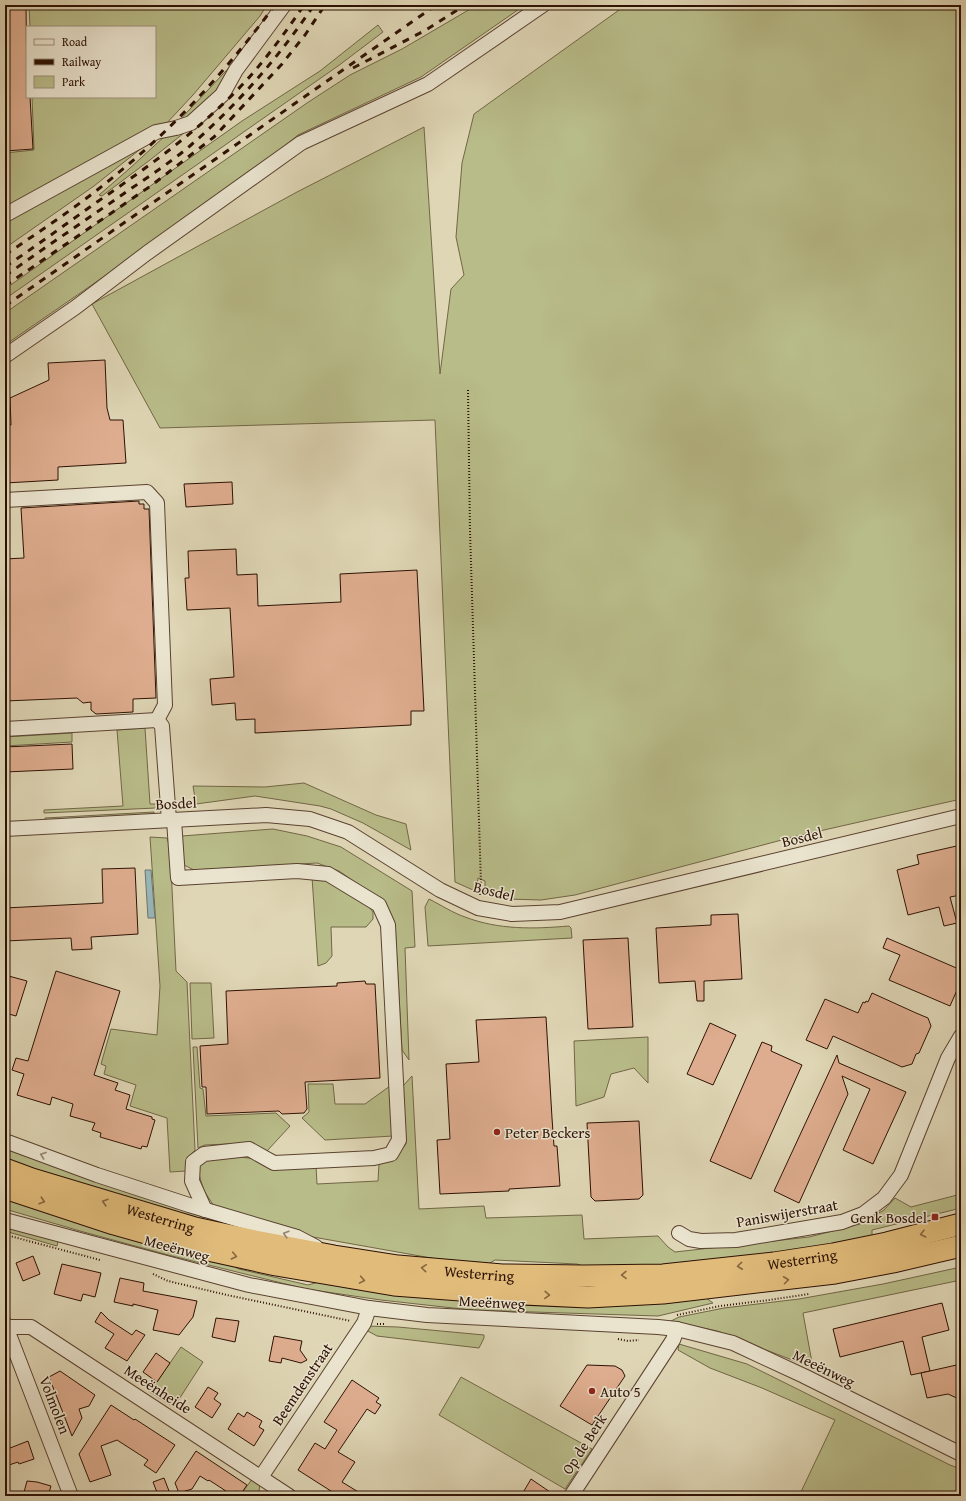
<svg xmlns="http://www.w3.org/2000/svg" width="966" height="1501" font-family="'Gentium Book Plus',serif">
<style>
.green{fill:#b8bc89;stroke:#726646}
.water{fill:#98b6b8;stroke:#6d7470}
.building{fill:#dead8f;stroke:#2d1103}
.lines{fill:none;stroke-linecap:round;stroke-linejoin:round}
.minor-casing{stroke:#5a4230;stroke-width:16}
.highway-casing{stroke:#2d1103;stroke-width:23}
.path{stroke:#2d1103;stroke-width:2;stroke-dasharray:1 2;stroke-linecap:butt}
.minor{stroke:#eae4cf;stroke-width:14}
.highway{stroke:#e0bb7a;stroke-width:21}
.rail{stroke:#2d1103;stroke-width:3;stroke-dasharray:7 7;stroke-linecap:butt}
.oneway{stroke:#958573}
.oneway2{stroke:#86663e}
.poi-dot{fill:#8f2418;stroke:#eae4cf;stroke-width:1.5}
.labels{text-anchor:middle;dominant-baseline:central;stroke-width:3;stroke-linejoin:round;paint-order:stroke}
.street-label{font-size:15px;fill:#2d1103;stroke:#eae4cf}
.poi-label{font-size:15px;fill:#2d1103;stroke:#eae4cf;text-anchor:start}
</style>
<rect width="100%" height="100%" fill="#dfd6b5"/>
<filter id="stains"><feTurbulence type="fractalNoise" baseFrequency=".005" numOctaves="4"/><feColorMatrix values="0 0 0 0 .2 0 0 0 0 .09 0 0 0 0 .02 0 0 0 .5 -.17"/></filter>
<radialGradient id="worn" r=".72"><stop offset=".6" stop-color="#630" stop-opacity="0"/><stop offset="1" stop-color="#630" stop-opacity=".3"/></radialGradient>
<g class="green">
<polygon points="29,5 267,5 260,16 193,95 164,126 5,211 5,153 34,150 32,97 155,97 155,27 30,27"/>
<polygon points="477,5 525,5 421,77 298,135 238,184 5,345 5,313 307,103 350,75 402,49"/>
<polygon points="626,5 961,5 961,799 793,837 575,895 541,900 507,899 485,893 485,881 478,878 477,887 473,890 455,882 435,420 160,428 92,304 297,192 424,127 440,374 451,289 464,275 456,237 462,163 474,114"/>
<polygon points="378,25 383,32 338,66 5,299 5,289 242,121 320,71"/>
<polygon points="239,57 205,106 175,125"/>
<polygon points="189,129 150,160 102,196 99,195 129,169 166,135"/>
<polygon points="143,147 94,186 5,248 5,217"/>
<polygon points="145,728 150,804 159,804 156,808 44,813 44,810 123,806 117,730"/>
<polygon points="72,733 72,742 5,746 5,737"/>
<polygon points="304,783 376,815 406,824 411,850 363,823 331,809 320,806 255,796 196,804 193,786 265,787"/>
<polygon points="154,812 154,814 45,820 45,818"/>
<polygon points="273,829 307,836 341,847 412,891 415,947 405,948 409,1060 402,1050 395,925 384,902 339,871 317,863 194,870 184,865 182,836"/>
<polygon points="150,837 167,838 170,847 176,971 187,982 195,1150 188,1158 186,1171 170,1172 167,1118 130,1106 136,1085 104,1074 106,1066 101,1064 111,1029 157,1035 160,986"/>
<polygon points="312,877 329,880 366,903 373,912 373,919 366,927 331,927 332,956 326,963 318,966"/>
<path d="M429 899C441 905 453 913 465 917 499 930 534 929 569 926L571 928 572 938 428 946 425 907Z"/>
<polygon points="190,983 211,983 214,1038 192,1039"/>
<polygon points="648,1037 648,1083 634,1068 611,1074 604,1097 576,1106 574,1041"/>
<polygon points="193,1047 197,1047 200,1088 203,1089 206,1116 276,1113 290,1126 267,1151 249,1143 205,1145 198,1148"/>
<polygon points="412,1076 419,1209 484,1206 486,1218 582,1215 584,1239 658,1236 668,1247 675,1252 809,1237 860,1224 884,1210 895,1198 911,1207 961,1194 961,1208 872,1230 872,1238 809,1250 676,1266 585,1267 577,1264 495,1260 485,1266 448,1261 313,1237 239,1215 214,1206 204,1191 200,1178 198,1166 207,1159 240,1157 316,1166 317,1184 378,1181 379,1164 395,1157 406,1144 403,1086"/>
<polygon points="308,1084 333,1084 335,1104 365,1104 390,1086 393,1136 325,1140 302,1118 309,1112"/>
<polygon points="5,1145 250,1231 154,1208 5,1159"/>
<polygon points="5,1197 228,1263 239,1269 308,1285 322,1281 705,1297 713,1303 658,1316 471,1310 381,1300 306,1289 168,1255 80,1231 5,1209"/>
<polygon points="5,1226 58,1241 57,1246 5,1231"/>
<polygon points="961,1267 961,1280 803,1313 813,1368 717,1331 671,1321 679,1317 724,1308 799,1299 883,1284"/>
<polygon points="366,1326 398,1327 484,1335 484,1338 479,1348 377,1336 366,1330"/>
<polygon points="679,1344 747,1364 950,1465 961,1469 961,1496 799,1496 835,1420 762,1388 710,1368 678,1350"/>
<polygon points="181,1347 203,1362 174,1407 150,1392"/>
<polygon points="461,1377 592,1449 565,1489 439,1415"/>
<polygon points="253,1478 260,1484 259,1491 252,1496 238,1496 241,1494"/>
</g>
<polygon class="water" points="145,870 151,870 155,918 148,918"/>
<g class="building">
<polygon points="5,5 26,5 27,97 30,97 33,149 5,151"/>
<polygon points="105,360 107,408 110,420 123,420 126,463 58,467 58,480 5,483 5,425 11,425 10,398 49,380 48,363"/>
<polygon points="232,482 233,504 186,507 184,484"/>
<polygon points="139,501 139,504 144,504 144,509 149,509 156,698 133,699 133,712 96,714 91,710 91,702 83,703 77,698 5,701 5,559 24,558 21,508"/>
<polygon points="236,549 237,575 257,574 258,606 341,602 340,574 417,570 424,711 411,711 411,725 255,733 255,719 236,720 235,703 212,705 210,679 234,677 230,608 187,610 185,578 189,578 188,551"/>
<polygon points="72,744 73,769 5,772 5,747"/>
<polygon points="961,845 961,895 950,897 957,923 944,926 939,907 908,915 897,870 919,864 917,855"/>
<polygon points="135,868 138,934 91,937 92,949 72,950 71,938 5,941 5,908 103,903 102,869"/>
<polygon points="738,914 742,979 704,981 704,1001 697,1001 695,981 659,983 656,928 711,925 711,915"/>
<polygon points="628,938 633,1027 588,1029 583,940"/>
<polygon points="887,938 961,970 961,981 950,1006 889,980 900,955 883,948"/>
<polygon points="56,971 120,991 94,1075 118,1083 115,1090 130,1095 126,1109 152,1117 152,1119 155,1120 147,1147 142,1146 141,1149 100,1137 101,1133 92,1130 95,1123 70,1116 73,1104 52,1097 50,1105 17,1095 24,1074 12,1070 16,1058 28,1061"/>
<polygon points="5,975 27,981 16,1016 5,1013"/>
<polygon points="365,981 366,984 375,984 380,1078 305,1082 307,1109 304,1113 282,1114 279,1111 207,1114 206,1087 202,1087 200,1046 228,1044 226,991 337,986 337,983"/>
<polygon points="872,993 916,1013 928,1018 931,1026 919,1053 916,1054 912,1064 902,1067 833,1036 827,1049 806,1040 825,999 858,1013 863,1002 865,1003 866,1001 868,1002"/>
<polygon points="546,1017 552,1118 554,1146 557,1146 560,1186 509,1189 509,1191 440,1194 437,1140 450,1139 446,1064 479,1062 476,1020"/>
<polygon points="710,1023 736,1035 713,1085 687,1074"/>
<polygon points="762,1042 772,1046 771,1051 802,1065 751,1179 710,1161"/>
<polygon points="837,1055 839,1063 906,1092 873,1164 843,1150 870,1089 842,1076 848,1094 799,1203 774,1191"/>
<polygon points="639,1121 643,1195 639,1199 595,1201 591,1197 587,1123"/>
<polygon points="33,1256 40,1274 23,1281 16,1263"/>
<polygon points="62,1264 101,1273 95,1297 83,1294 81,1301 54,1294"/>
<polygon points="120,1278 144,1283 143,1291 197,1301 193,1317 179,1335 153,1330 158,1310 133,1304 133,1306 114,1302"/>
<polygon points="942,1303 949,1330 922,1337 930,1371 911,1375 903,1341 840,1357 833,1329"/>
<polygon points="101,1312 109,1320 132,1335 136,1330 145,1335 127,1361 105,1348 114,1334 95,1322"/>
<polygon points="216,1318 239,1321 235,1342 212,1337"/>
<polygon points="274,1336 302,1341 300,1350 307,1360 301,1363 282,1358 281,1363 269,1361"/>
<polygon points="156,1353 170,1363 157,1382 143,1372"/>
<polygon points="961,1364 961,1400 948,1394 927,1398 921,1373"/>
<polygon points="587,1365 615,1366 622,1370 625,1376 592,1425 560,1406"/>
<polygon points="60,1371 95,1395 89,1406 79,1409 82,1418 72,1436 49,1377"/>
<polygon points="352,1380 379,1398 376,1402 381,1405 375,1414 367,1409 338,1452 355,1462 342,1482 365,1496 331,1496 334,1493 298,1470 315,1443 325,1449 337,1430 324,1422"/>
<polygon points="208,1387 218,1393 214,1399 221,1404 212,1418 195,1407"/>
<polygon points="111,1405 134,1420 135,1419 175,1445 156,1473 144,1465 148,1460 117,1440 101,1446 111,1475 90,1482 79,1454"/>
<polygon points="247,1412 262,1421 259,1427 264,1430 254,1446 228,1429 238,1413 244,1417"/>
<polygon points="28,1441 34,1459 19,1464 18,1462 9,1465 5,1455 5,1450"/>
<polygon points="196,1451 247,1485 241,1494 235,1491 232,1495 209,1480 208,1481 200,1476 192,1489 179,1493 175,1483"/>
<polygon points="164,1478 169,1491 158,1495 153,1482"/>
<polygon points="531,1479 556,1496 521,1496"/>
<polygon points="27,1481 37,1482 51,1486 48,1496 23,1496"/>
</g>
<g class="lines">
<defs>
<g id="minor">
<polyline points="5,215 156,132 176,128 191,123 222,95 236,70 284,5"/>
<polyline points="5,356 76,307 147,253 301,143 428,84 543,5"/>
<polyline points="5,500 147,492 157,503 165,705 157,720"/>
<polyline points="5,729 157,720 162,726 169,820"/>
<polyline points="174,820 178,878 297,871 328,874 379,905 388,925 399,1140 391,1154 374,1158 274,1163 249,1149 204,1154 193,1162 192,1181 205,1210"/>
<polyline points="5,829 266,815 310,819 348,832 440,890 478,908 512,914 560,912 961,816"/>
<polyline points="5,1141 97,1175 189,1205 297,1237 316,1247"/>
<polyline points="5,1220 249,1285 369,1308 427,1315 658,1327 677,1329 733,1343 804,1376 961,1454"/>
<polyline points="679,1233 689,1239 701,1241 736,1240 842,1222 863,1214 884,1198 901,1175 948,1058 961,1036"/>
<polyline points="5,1324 71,1496"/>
<polyline points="7,1327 31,1327 289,1496"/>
<polyline points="261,1477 364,1323 369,1308"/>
<polyline points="571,1496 673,1340 677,1329"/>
</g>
<g id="highway">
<path id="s1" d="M5 1169 32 1179 195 1228 255 1241 334 1256 398 1266 502 1275 584 1276 663 1275 774 1263 833 1254 887 1243 961 1224"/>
<polyline points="5,1188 114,1224 199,1248 276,1265 394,1285 500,1293 588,1297 663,1293 835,1273 893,1262 961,1246"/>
</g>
</defs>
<use href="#minor" class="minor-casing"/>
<use href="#highway" class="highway-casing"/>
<g class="path">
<polyline points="468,390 470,531 481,885 480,895"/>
<polyline points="6,1235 100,1260"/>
<polyline points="153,1274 168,1281 227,1295 351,1321"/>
<polyline points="677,1315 720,1306 769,1300 809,1294"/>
<polyline points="377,1324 386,1324"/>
<polyline points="618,1339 628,1341 639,1340"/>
</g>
<use href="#minor" class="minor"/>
<use href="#highway" class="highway"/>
<g class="rail">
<polyline points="353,68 426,30 465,5"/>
<path d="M5 255C43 229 83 203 118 173 177 125 230 66 275 5"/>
<path d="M5 267C36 246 66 224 97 202 142 171 186 140 226 101 256 73 281 39 304 5"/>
<path d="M5 276C43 249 81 223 119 197 143 180 169 164 191 145 238 104 279 57 314 5"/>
<polyline points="5,286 152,185 214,137 282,64 305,35 325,5"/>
<polyline points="5,306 436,5"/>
</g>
</g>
<defs><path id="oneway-chevron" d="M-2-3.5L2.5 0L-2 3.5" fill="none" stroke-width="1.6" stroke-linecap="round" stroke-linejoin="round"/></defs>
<g class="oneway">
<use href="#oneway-chevron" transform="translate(43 1155) rotate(-160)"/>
<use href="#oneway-chevron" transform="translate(286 1234) rotate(-163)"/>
</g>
<g class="oneway2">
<use href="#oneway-chevron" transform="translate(42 1201) rotate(18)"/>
<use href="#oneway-chevron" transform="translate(105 1202) rotate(-163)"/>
<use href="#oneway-chevron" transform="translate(923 1234) rotate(166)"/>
<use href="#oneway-chevron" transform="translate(234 1256) rotate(12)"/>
<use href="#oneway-chevron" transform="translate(740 1266) rotate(174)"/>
<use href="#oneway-chevron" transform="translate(424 1268) rotate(-175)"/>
<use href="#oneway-chevron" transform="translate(624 1275) rotate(179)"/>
<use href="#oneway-chevron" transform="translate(362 1280) rotate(10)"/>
<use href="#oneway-chevron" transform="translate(786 1280) rotate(-7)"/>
<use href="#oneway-chevron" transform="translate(547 1295) rotate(2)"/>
</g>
<g class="poi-dot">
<circle cx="497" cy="1132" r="4"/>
<rect x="931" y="1213" width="8" height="8" rx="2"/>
<circle cx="592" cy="1391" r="4"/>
</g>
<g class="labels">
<g class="street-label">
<text transform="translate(176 803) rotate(-3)">Bosdel</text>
<text transform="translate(802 837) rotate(-14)">Bosdel</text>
<text transform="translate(494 891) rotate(14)">Bosdel</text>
<text transform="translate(787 1213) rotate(-10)">Paniswijerstraat</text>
<text stroke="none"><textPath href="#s1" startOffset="163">Westerring</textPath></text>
<text transform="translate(177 1248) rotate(15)">Meeënweg</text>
<text stroke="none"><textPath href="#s1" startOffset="811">Westerring</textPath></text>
<text stroke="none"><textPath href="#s1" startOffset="487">Westerring</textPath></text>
<text transform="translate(492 1302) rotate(3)">Meeënweg</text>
<text transform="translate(824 1368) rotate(26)">Meeënweg</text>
<text transform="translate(302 1384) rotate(-56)">Beemdenstraat</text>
<text transform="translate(158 1389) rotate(33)">Meeënheide</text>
<text transform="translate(55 1405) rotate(69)">Volmolen</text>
<text transform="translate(584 1444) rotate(-57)">Op de Berk</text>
</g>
<g class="poi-label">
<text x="505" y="1132">Peter Beckers</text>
<text x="927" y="1217" text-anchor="end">Genk Bosdel</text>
<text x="600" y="1391">Auto 5</text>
</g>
</g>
<rect width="966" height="1501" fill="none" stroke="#dfd6b5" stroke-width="20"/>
<rect x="6" y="6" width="954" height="1489" fill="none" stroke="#2d1103" stroke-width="2"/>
<rect x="10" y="10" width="946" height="1481" fill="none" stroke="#2d1103"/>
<rect x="26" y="26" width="130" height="72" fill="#eae4cf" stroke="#9e907d"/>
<rect x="34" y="39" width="20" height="6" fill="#eae4cf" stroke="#9e907d"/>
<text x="62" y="46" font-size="12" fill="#2d1103">Road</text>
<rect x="34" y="59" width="20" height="6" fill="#2d1103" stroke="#9e907d"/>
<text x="62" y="66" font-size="12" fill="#2d1103">Railway</text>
<rect x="34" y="76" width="20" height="12" fill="#b8bc89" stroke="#9e907d"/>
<text x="62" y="86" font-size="12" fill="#2d1103">Park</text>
<rect width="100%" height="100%" filter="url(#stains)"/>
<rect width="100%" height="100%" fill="url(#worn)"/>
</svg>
